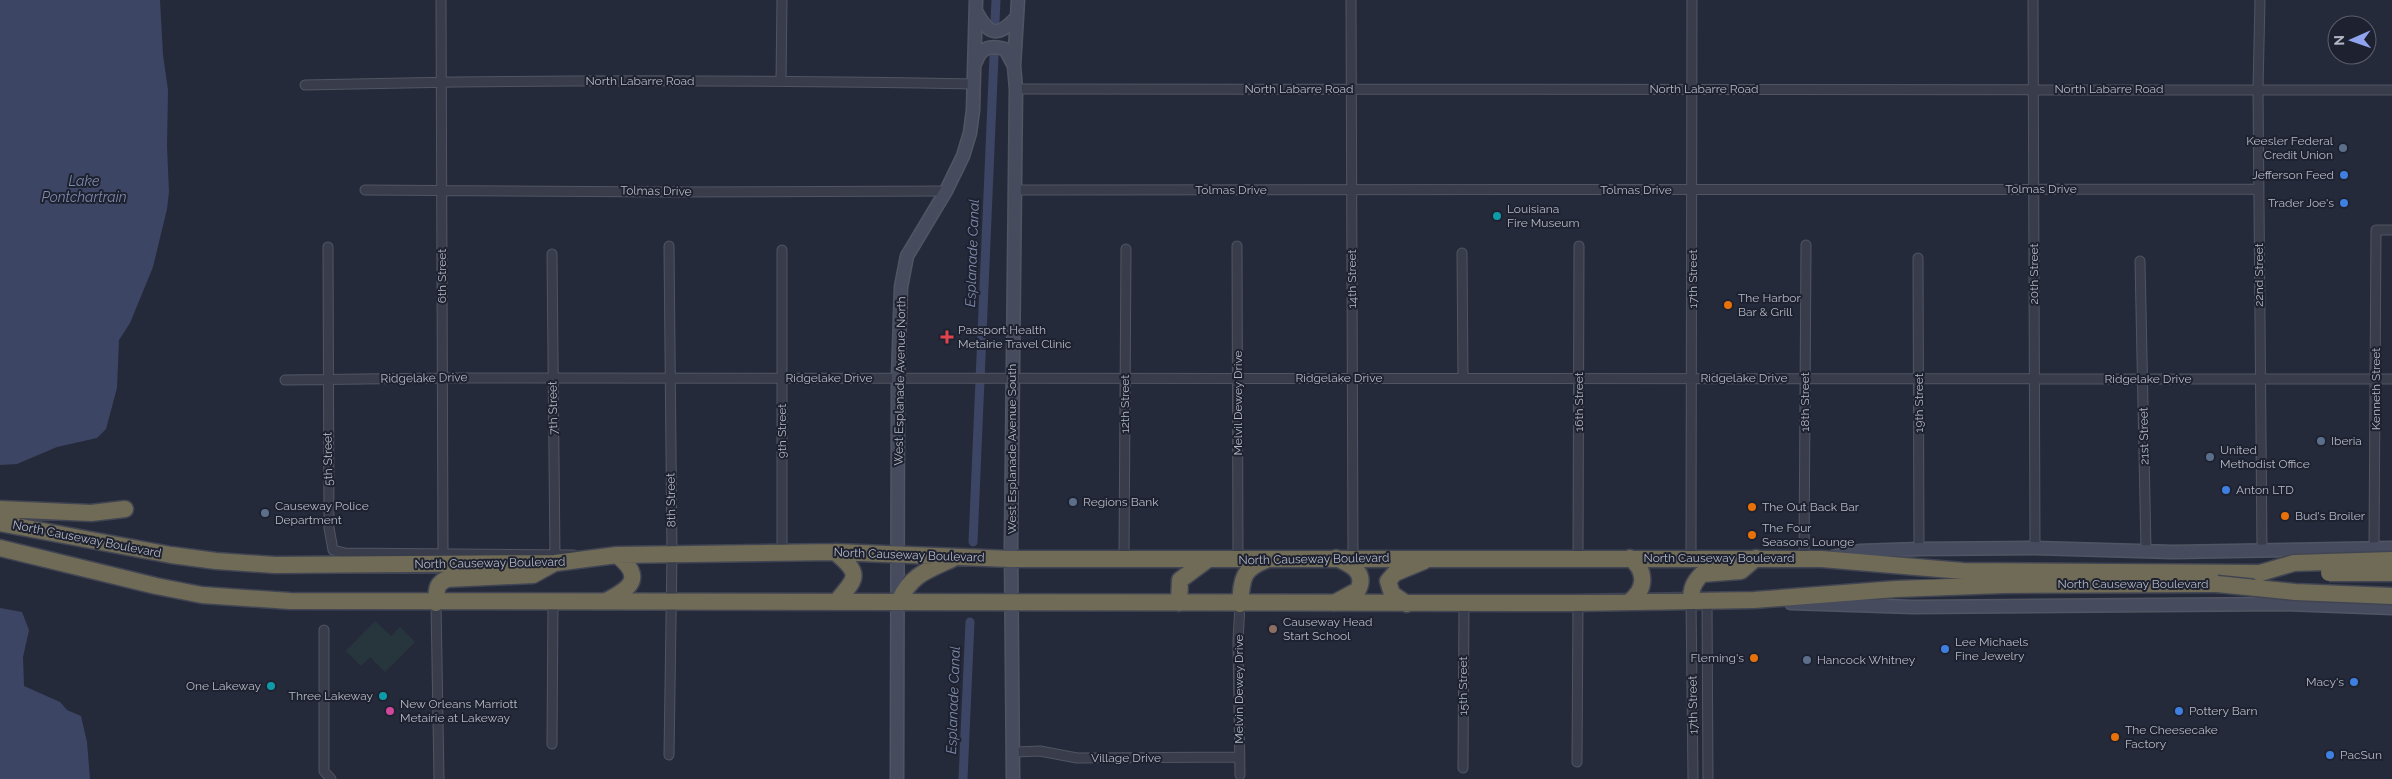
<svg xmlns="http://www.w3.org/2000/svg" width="2392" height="779" viewBox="0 0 2392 779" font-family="Raleway,sans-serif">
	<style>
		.green { fill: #27363c }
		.water { fill: #3c4563 }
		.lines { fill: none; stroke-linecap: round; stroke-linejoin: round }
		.canal { stroke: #3c4563; stroke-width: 9 }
		.street-casing { stroke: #515563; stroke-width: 11 }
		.secondary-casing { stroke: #515563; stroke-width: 15 }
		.highway-casing { stroke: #414553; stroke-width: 19 }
		.street { stroke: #393d4b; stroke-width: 9 }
		.secondary { stroke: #474b5e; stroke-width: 12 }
		.highway { stroke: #706b56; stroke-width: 16 }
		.highway-bridge-casing { stroke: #414553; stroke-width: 19; stroke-linecap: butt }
		.highway-bridge { stroke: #706b56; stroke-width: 16 }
		.service-dot { fill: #5c6f8a; stroke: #1e2230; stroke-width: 2 }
		.shop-dot { fill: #3f7fe0; stroke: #1e2230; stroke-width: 2 }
		.culture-dot { fill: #0f9aa8; stroke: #1e2230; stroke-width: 2 }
		.food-dot { fill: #e8710a; stroke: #1e2230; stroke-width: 2 }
		.health-dot { fill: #e0444e; stroke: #1e2230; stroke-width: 2 }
		.education-dot { fill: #8d6e63; stroke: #1e2230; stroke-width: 2 }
		.hotel-dot { fill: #d1479c; stroke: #1e2230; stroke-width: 2 }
		.labels { text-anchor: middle; stroke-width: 4; stroke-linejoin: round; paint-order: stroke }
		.street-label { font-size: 12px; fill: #b4b8c6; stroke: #1e2230 }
		.poi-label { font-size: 12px; fill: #b4b8c6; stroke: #1e2230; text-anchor: start }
		.water-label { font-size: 14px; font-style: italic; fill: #7e8aac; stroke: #1e2230 }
	</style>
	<rect width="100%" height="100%" fill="#252a3b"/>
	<path class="green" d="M375,621L391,636L400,627L415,642L385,672L370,657L361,666L346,651Z"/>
	<path class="water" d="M0,0H160L163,55L168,90L167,147L169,192L167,209L153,267L130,323L119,340L117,388L106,429L97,438L57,447L17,464L0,465Z
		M0,608L22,612L29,630L23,657L24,686L60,702L67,710L81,716L87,742L90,779H0Z"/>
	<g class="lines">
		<path class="canal" d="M995,21L996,0
			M973,542L994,56
			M963,779L970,622"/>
		<defs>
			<path id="street" d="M441,0L443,553
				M1351,0L1353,557
				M2033,0L2035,548
				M2260,0L2258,89L2262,550
				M781,81L782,0
				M305,85C528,79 751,80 974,84
				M1016,89L2392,90
				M365,190L670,192L946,191
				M1014,190L2259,189
				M1237,246L1238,560
				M328,247L329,528L333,550L345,553L574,555
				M1462,253L1463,378
				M552,254L555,558
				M1918,258L1919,549
				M2140,261L2146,550
				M285,380L442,378L2392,379
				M2374,548L2376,230H2392
				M782,552V250
				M1124,558L1126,249
				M1578,558L1579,246
				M1691,558L1692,0
				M1804,558L1806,245
				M1691,601L1693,779
				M1707,602L1708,779
				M436,603L439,779
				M324,630V771L331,779
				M552,744L553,601
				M1014,752L1040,751L1077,758L1240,757
				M669,755L672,554L669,246
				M1577,762L1578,603
				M1463,768L1464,604
				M1240,775L1238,641L1240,604"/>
			<path id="secondary" d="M976,11C989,35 997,38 1016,18
				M976,62C981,47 990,45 1005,49L1013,64
				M1832,557L1860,551L1919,549L2035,548L2173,552L2392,548
				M1791,603L1913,607L2283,604L2392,608
				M897,779L898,378L901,287L907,256L946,191L963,156L970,133L973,110L976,0
				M1013,779L1011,546L1016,89L1014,66L1018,0"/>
			<path id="highway" d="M0,509L91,513L125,509
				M0,523L171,555L216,561L275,565L555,563L617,555L835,552L1011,559H1822L1963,571L2260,573
				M0,548L156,586L202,595L290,601L1575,603L1754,600L1896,589L2003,585L2217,584
				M835,552C862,575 857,577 836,602
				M606,601C632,588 644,577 617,555
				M899,601C911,575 926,571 952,559
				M1691,601C1691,589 1693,583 1702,574L1741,571L1756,558
				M1629,602C1646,590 1647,571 1630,558
				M436,603C437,591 435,584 447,579L533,575L553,564
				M1179,603L1180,580L1207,560
				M1334,603L1358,590C1367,572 1350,564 1336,558
				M1240,604C1242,579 1242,569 1266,560
				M1407,604L1392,594L1388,581L1395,573L1424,561"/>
		</defs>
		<use href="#street" class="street-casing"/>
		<use href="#secondary" class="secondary-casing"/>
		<use href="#highway" class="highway-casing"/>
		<use href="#street" class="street"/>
		<use href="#secondary" class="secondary"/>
		<use href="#highway" class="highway"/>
		<defs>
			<path id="highway-bridge" d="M2260,573L2294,563L2392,560
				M2329,573H2392
				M2217,584L2295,592L2392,596"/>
		</defs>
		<use href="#highway-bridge" class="highway-bridge-casing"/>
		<use href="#highway-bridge" class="highway-bridge"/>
	</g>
	<g class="service-dot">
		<circle cx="2343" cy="148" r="5"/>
		<circle cx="2321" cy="441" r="5"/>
		<circle cx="2210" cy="457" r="5"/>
		<circle cx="1073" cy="502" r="5"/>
		<circle cx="265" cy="513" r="5"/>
		<circle cx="1807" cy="660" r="5"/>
	</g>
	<g class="shop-dot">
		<circle cx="2344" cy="175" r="5"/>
		<circle cx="2344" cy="203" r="5"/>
		<circle cx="2226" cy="490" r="5"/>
		<circle cx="1945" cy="649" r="5"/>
		<circle cx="2354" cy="682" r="5"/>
		<circle cx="2179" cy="711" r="5"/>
		<circle cx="2330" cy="755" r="5"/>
	</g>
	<g class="culture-dot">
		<circle cx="1497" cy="216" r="5"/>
		<circle cx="271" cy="686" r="5"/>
		<circle cx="383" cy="696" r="5"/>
	</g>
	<g class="food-dot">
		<circle cx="1728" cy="305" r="5"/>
		<circle cx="1752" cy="507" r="5"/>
		<circle cx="2285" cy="516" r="5"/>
		<circle cx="1752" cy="535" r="5"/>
		<circle cx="1754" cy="658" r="5"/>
		<circle cx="2115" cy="737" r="5"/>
	</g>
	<path class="health-dot" d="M944.5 329.5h5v5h5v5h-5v5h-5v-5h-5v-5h5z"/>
	<circle class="education-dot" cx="1273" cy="629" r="5"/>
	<circle class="hotel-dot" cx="390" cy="711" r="5"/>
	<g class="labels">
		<g class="street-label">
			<text x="640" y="85">North Labarre Road</text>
			<text x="1299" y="93">North Labarre Road</text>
			<text x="1704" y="93">North Labarre Road</text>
			<text x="2109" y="93">North Labarre Road</text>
			<text x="2041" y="193">Tolmas Drive</text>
			<text x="1231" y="194">Tolmas Drive</text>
			<text x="1636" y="194">Tolmas Drive</text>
			<text transform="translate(656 191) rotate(1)" y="4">Tolmas Drive</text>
			<text transform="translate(2034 274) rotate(-90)" y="4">20th Street</text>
			<text transform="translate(2259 275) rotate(-90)" y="4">22nd Street</text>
			<text transform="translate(442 276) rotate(-90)" y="4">6th Street</text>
			<text transform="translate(1352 279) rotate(-90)" y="4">14th Street</text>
			<text transform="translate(1693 279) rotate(-90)" y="4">17th Street</text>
			<text transform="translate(424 378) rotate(-1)" y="4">Ridgelake Drive</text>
			<text x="829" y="382">Ridgelake Drive</text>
			<text x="1339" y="382">Ridgelake Drive</text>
			<text x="1744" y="382">Ridgelake Drive</text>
			<text x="2148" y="383">Ridgelake Drive</text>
			<text transform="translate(900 381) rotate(-89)" y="4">West Esplanade Avenue North</text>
			<text transform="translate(2376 389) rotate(-90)" y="4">Kenneth Street</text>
			<text transform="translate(1579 402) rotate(-90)" y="4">16th Street</text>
			<text transform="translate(1805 402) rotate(-90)" y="4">18th Street</text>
			<text transform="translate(1238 403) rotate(-90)" y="4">Melvil Dewey Drive</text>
			<text transform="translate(1919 403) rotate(-90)" y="4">19th Street</text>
			<text transform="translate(1125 404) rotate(-90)" y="4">12th Street</text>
			<text transform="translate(553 408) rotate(-91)" y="4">7th Street</text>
			<text transform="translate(782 431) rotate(-90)" y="4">9th Street</text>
			<text transform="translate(2144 436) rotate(-91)" y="4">21st Street</text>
			<text transform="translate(1012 449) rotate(-90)" y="4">West Esplanade Avenue South</text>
			<text transform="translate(328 459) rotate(-91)" y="4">5th Street</text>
			<text transform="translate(671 500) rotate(-91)" y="4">8th Street</text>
			<text transform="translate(87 539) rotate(11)" y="4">North Causeway Boulevard</text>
			<text transform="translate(909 555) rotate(2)" y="4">North Causeway Boulevard</text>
			<text x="1719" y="562">North Causeway Boulevard</text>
			<text transform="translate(1314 559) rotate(-1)" y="4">North Causeway Boulevard</text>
			<text transform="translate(490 563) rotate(-1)" y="4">North Causeway Boulevard</text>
			<text x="2133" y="588">North Causeway Boulevard</text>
			<text transform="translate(1463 686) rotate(-90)" y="4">15th Street</text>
			<text transform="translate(1239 689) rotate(-90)" y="4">Melvin Dewey Drive</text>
			<text transform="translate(1693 705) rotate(-91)" y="4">17th Street</text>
			<text x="1126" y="762">Village Drive</text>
		</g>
		<g class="poi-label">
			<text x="2333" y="145" text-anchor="end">Keesler Federal<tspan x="2333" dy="14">Credit Union</tspan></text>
			<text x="2334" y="179" text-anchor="end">Jefferson Feed</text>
			<text x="2334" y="207" text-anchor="end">Trader Joe's</text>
			<text x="1507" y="213">Louisiana<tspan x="1507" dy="14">Fire Museum</tspan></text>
			<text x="1738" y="302">The Harbor<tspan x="1738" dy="14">Bar &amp; Grill</tspan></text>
			<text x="958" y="334">Passport Health<tspan x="958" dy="14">Metairie Travel Clinic</tspan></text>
			<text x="2331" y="445">Iberia</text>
			<text x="2220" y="454">United<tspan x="2220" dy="14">Methodist Office</tspan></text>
			<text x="2236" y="494">Anton LTD</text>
			<text x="1083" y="506">Regions Bank</text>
			<text x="275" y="510">Causeway Police<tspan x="275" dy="14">Department</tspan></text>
			<text x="1762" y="511">The Out Back Bar</text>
			<text x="2295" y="520">Bud's Broiler</text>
			<text x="1762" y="532">The Four<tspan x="1762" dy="14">Seasons Lounge</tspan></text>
			<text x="1283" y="626">Causeway Head<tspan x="1283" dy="14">Start School</tspan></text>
			<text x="1955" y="646">Lee Michaels<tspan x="1955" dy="14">Fine Jewelry</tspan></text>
			<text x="1744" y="662" text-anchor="end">Fleming's</text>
			<text x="1817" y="664">Hancock Whitney</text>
			<text x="2344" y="686" text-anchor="end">Macy's</text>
			<text x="261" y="690" text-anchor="end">One Lakeway</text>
			<text x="373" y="700" text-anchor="end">Three Lakeway</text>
			<text x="400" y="708">New Orleans Marriott<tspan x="400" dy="14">Metairie at Lakeway</tspan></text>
			<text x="2189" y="715">Pottery Barn</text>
			<text x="2125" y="734">The Cheesecake<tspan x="2125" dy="14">Factory</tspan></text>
			<text x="2340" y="759">PacSun</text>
		</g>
		<g class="water-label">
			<text x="84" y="186">Lake<tspan x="84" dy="16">Pontchartrain</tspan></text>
			<text transform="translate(972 253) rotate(-88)" y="5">Esplanade Canal</text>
			<text transform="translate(953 700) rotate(-88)" y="5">Esplanade Canal</text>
		</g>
	</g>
	<g transform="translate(2352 40) rotate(268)"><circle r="24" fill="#1e2230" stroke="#5a5e6c"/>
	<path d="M0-4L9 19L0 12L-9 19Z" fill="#90a4ef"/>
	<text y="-8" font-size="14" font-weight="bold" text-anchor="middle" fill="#b4b8c6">N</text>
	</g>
</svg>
